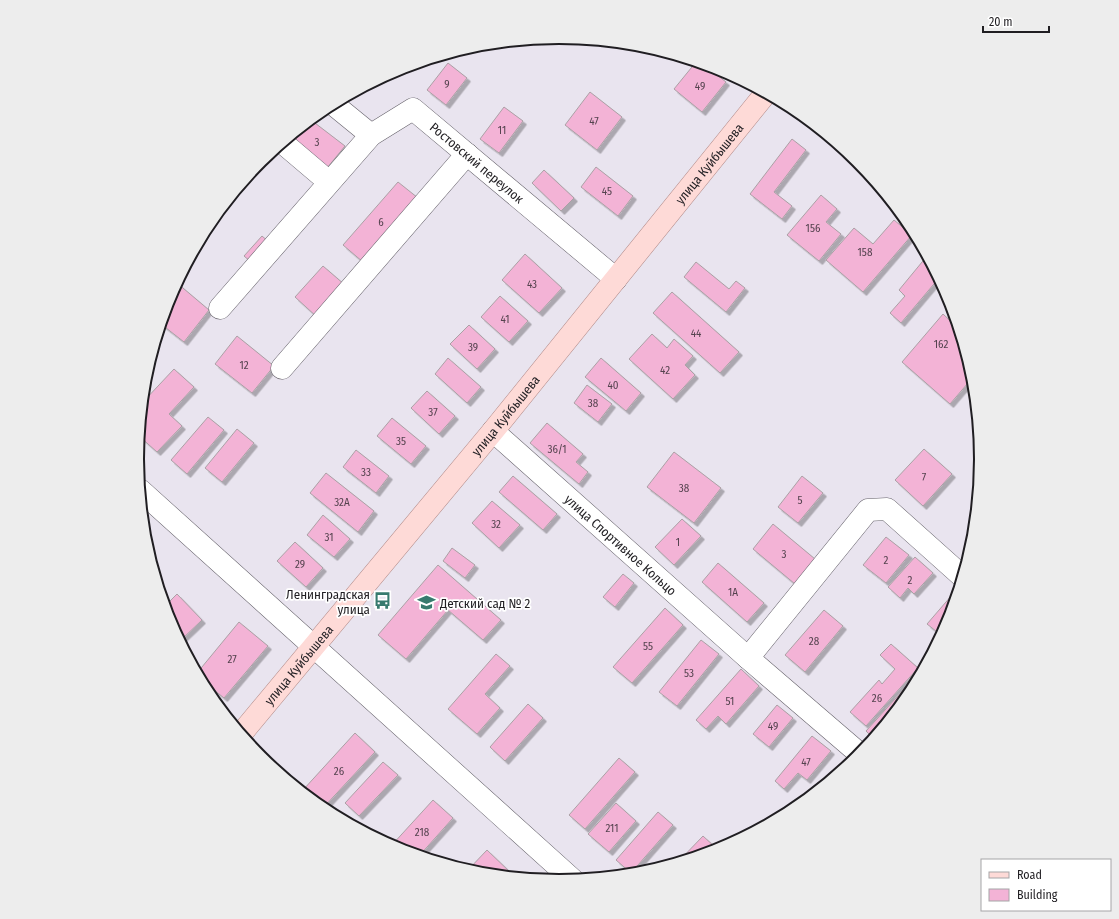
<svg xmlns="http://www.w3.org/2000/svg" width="1119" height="919" viewBox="0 0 1119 919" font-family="'Fira Sans Condensed',sans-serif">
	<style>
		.building { fill: #f3b3d6; stroke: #aba0a5; filter: url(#shadow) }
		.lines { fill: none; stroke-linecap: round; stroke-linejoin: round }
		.minor-casing { stroke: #646069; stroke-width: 23 }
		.major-casing { stroke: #b08987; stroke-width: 23 }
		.minor { stroke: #fff; stroke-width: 22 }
		.major { stroke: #fedad7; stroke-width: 22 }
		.labels { text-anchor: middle; stroke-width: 3.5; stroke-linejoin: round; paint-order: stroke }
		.number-label { font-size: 11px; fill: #55434f }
		.street-label { font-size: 13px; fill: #201e22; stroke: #fff }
		.poi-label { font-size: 13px; fill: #201e22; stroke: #fff; text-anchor: end }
		.rim { fill: none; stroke: #201e22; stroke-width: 2 }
	</style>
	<defs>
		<filter id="shadow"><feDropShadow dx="3.5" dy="3.5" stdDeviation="0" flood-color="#0004"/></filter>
	</defs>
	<rect width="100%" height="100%" fill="#e9e4ef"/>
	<path class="building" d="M696,62L703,64L726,82L702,112L674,89Z
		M448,63L467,78L446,105L427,90Z
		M590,92L622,117L597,150L565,125Z
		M504,107L523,121L499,153L480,139Z
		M311,120L345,146L327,168L289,138Z
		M792,139L806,150L774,192L792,206L782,219L750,194Z
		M596,167L633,196L618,216L581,187Z
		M544,170L574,198L561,211L532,183Z
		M398,182L418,198L363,262L343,245Z
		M821,195L837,209L826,222L841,234L819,261L787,235Z
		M894,220L912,235L863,292L826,260L854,228L873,244Z
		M262,236L269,242L251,262L244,256Z
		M525,254L562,288L539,313L502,280Z
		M927,256L939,278L901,323L890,313L905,296L899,290Z
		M696,262L729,289L736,281L745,288L726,312L684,277Z
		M323,266L345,285L317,317L295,297Z
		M177,283L209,310L184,342L161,324L169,298Z
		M672,292L739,352L720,373L653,313Z
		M500,296L528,321L509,342L481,317Z
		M943,314L956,326L958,324L974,376L950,404L902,362Z
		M469,325L495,349L477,369L450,344Z
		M652,334L667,348L674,339L693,356L685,365L695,375L673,399L629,359Z
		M237,336L274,366L252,393L215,364Z
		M448,358L481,387L467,403L435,374Z
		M601,358L641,393L626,411L585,377Z
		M174,369L194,387L169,414L182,426L157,452L139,436L143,402Z
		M587,385L612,404L598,422L574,403Z
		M427,391L455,416L439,434L411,408Z
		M208,417L224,430L187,474L171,460Z
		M392,418L426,446L411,464L377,436Z
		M547,423L583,454L576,462L588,472L579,484L530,443Z
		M237,429L254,443L222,482L205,468Z
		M924,449L952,474L923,506L895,480Z
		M356,450L389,476L376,493L343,467Z
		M674,452L721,488L694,523L647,487Z
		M326,473L374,511L358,532L310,493Z
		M513,476L557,514L543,530L499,492Z
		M802,476L823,493L798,523L778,507Z
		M492,501L520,525L499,548L472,523Z
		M977,512L976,523L971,519Z
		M323,515L350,539L334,557L307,535Z
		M682,519L701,536L674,565L655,547Z
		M773,524L815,559L795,584L753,549Z
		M886,537L909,555L886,583L863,565Z
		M295,542L323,568L306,587L277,561Z
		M452,548L475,565L465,578L443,561Z
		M915,557L933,573L914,594L908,588L900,598L888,587Z
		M718,563L764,603L747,622L702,582Z
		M438,565L501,620L483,640L448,610L406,659L378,635Z
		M623,574L634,583L615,607L603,597Z
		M177,594L202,620L180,641L169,621L165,606Z
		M952,595L957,599L950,621L941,635L927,624Z
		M665,608L683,625L632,683L613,667Z
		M824,610L843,626L805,672L785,655Z
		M239,622L268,646L224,698L199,678L197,673Z
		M701,640L719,654L677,706L659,692Z
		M891,644L918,668L866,726L850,712L879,680L882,684L895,669L880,655Z
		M496,654L510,666L485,694L500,708L477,734L448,709Z
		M741,669L759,686L726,724L718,716L706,729L696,720Z
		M905,688L911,694L874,739L866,731Z
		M528,704L543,718L505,761L490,747Z
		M777,705L793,718L769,747L753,734Z
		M355,733L375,752L323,808L303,790Z
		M812,736L831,751L807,780L798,773L784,789L775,781Z
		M619,758L635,772L585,829L569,815Z
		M383,762L398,775L359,816L345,803Z
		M433,800L453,818L419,856L391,846Z
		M616,803L636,821L609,852L588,834Z
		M658,812L673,825L631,873L616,860Z
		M703,836L715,847L710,853L677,863Z
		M487,850L512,874L510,877L477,874L467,871Z"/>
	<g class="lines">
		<defs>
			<g id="minor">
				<path id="s1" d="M333,104L371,135L413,109L616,279"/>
				<path d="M283,143L329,182"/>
				<path d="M220,308L371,135"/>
				<path d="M282,368L467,154"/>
				<path id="s2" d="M493,431L748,658L861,755"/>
				<path d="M140,490L574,881"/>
				<path d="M748,658L868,510L887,509L963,577"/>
			</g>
			<g id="major">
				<path id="s3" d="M241,734L493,431L766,93"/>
			</g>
		</defs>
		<use href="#minor" class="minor-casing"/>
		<use href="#major" class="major-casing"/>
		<use href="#minor" class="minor"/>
		<use href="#major" class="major"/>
	</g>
	<defs>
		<symbol id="bus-bare" viewBox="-9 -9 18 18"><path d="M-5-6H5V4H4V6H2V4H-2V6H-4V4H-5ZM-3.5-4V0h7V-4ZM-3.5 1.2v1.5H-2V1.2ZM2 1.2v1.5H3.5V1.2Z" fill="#377a6e" stroke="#fff" stroke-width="2.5" paint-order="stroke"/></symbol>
		<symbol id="school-bare" viewBox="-9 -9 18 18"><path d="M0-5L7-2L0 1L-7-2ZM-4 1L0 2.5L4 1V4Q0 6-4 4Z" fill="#377a6e" stroke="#fff" stroke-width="2.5" paint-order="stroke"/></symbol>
	</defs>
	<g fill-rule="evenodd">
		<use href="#bus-bare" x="370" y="588" width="25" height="25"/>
		<use href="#school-bare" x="414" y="590" width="25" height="25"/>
	</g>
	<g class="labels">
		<g class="number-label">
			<text x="447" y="88">9</text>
			<text x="700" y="90">49</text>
			<text x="594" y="125">47</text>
			<text x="502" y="134">11</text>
			<text x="317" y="146">3</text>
			<text x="607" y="195">45</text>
			<text x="381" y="226">6</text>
			<text x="813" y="232">156</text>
			<text x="865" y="256">158</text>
			<text x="532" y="288">43</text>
			<text x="505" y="323">41</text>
			<text x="696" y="337">44</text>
			<text x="941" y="348">162</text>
			<text x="473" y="351">39</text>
			<text x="244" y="369">12</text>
			<text x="665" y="374">42</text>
			<text x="613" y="389">40</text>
			<text x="593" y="407">38</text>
			<text x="433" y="416">37</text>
			<text x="401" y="445">35</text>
			<text x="557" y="453">36/1</text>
			<text x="366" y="476">33</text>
			<text x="924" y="481">7</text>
			<text x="684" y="492">38</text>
			<text x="800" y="504">5</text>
			<text x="342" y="506">32А</text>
			<text x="496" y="528">32</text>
			<text x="329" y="541">31</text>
			<text x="678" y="546">1</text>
			<text x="784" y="558">3</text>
			<text x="886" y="564">2</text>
			<text x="300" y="568">29</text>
			<text x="910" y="584">2</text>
			<text x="733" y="596">1А</text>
			<text x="814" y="645">28</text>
			<text x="648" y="650">55</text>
			<text x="232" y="663">27</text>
			<text x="689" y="677">53</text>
			<text x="877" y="702">26</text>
			<text x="730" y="705">51</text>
			<text x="773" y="730">49</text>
			<text x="806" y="766">47</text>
			<text x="339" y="775">26</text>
			<text x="612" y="832">211</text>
			<text x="422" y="836">218</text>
		</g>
		<g class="street-label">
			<text dy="5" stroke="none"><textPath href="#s1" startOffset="182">Ростовский переулок</textPath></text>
			<text dy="5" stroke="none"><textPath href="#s3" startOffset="738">улица Куйбышева</textPath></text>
			<text dy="5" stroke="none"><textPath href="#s3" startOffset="414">улица Куйбышева</textPath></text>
			<text dy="5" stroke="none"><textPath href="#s2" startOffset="171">улица Спортивное Кольцо</textPath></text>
			<text dy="5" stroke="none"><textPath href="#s3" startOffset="90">улица Куйбышева</textPath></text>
		</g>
		<g class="poi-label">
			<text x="370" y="599">Ленинградская<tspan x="370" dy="15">улица</tspan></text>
			<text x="440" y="608" text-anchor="start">Детский сад № 2</text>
		</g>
	</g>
	<path d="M0 0H1119V919H0ZM144 459a415 415 0 1 1 830 0a415 415 0 1 1-830 0Z" fill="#ededed" fill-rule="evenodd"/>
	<path class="rim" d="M144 459a415 415 0 1 1 830 0a415 415 0 1 1-830 0Z"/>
	<rect x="981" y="859" width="130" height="52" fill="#ffffff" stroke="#a6a5a7"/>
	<rect x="989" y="872" width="20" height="6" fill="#fedad7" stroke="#a6a5a7"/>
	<text x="1017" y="879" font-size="12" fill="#201e22">Road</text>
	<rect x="989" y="889" width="20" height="12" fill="#f3b3d6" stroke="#a6a5a7"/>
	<text x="1017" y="899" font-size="12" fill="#201e22">Building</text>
	<path d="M983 26v6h66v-6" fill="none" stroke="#201e22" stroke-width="2"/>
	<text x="989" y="26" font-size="12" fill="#201e22" stroke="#ffffff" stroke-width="3" paint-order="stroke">20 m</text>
</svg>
